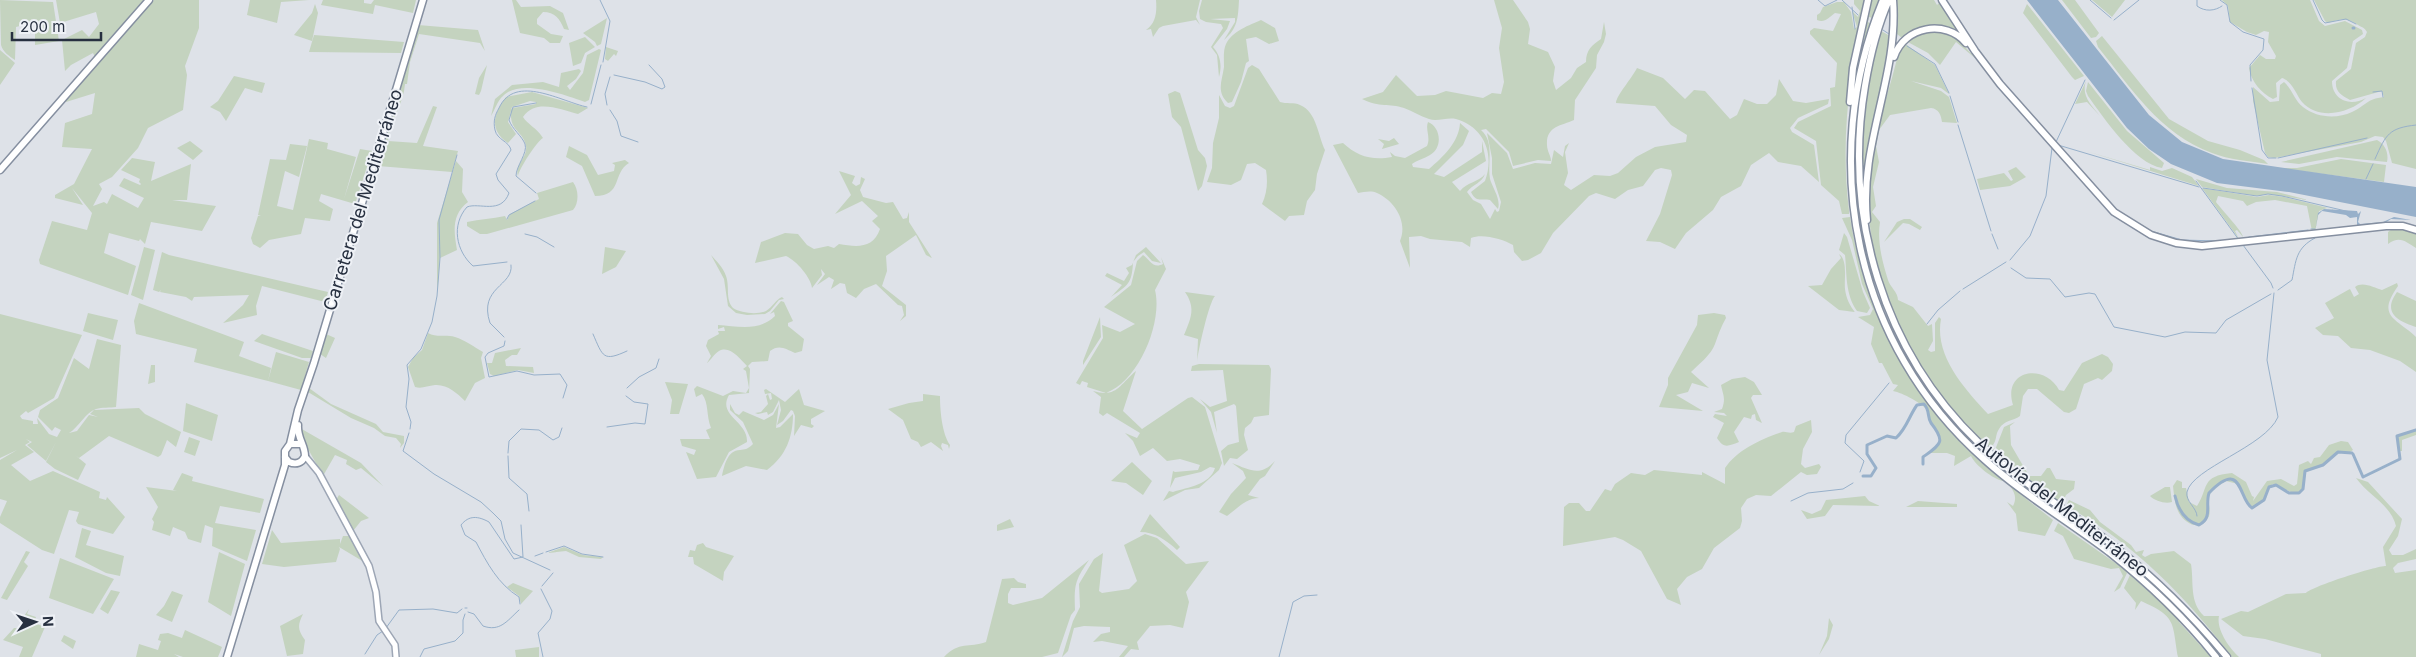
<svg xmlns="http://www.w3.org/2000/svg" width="2416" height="657" viewBox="0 0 2416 657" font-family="Inter,sans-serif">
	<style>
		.green { fill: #c4d3bf }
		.water { fill: #97b0ca }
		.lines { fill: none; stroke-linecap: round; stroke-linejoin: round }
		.stream { stroke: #97b0ca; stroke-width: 1 }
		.canal { stroke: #97b0ca; stroke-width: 3 }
		.major-casing { stroke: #9da6b5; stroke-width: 8 }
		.highway-casing { stroke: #858fa0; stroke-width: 9 }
		.major { stroke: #fff; stroke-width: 5 }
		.highway { stroke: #fff; stroke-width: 6 }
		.labels { text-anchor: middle; stroke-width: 4; stroke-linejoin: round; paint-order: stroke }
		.street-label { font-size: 18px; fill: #273040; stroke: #eef1f6 }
	</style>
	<rect width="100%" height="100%" fill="#dee2e8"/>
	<path class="green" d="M0,0L53,2L59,41L35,45V22L16,27L15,60C9,56 3,52 1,45Z
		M56,0H146L95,57L93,53L71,65L65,71L62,40L82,30L89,37L99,24L96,12L60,23Z
		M154,0H199V28L185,66L187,75L183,110L148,128L138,148L112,177L99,184L102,189L93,206L104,202L107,204L112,194L138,208L144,198L119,186L124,178L140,185L141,184L139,182L140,179L121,170L132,158L155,162L151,181L191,164L187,200H172L216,206L202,231L151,222L145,244L140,239L139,241L109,233L104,253L136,266L128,295L40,264L39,260L52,221L87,230L92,213L72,188L83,205L55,198V195L74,184L92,149L62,147L65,123L92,114L95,93L66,102L65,100L98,63L97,74L98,63Z
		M250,0H309L281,2L277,23L247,15Z
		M323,0H364V3L371,4L374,0H416L413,13L375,5L373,14L321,5Z
		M512,0H516L521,7L550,6L563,13L569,30L564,29C560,19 555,12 543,12L537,19V24L551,34L563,36L560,43H550L544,38L520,33Z
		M1156,0H1200L1196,17L1200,25L1196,20L1163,26L1159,28L1153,37L1151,29L1146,30C1156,23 1157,12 1156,0Z
		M1202,0H1239C1238,18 1238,28 1224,40L1235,22V18L1210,19L1230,21L1227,29L1213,47C1221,56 1222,66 1219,77L1217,55L1211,47L1223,28L1221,24L1206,22L1200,19L1199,11Z
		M1494,0H1513L1528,22L1530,29L1528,44L1548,52L1555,67L1553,81L1556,90L1571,78L1577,68L1586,62C1586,50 1592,45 1601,39L1604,22L1606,34L1604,42L1597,55L1596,68L1575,100L1574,120C1561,126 1546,126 1547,145C1547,151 1551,156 1551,161L1538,160L1513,166L1509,152L1486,129L1481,130C1495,142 1487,163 1490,179C1493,189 1501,199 1498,209L1490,200C1481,198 1476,203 1471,192L1485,181C1495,154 1484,127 1456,119C1447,117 1437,122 1429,119C1420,116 1412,111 1404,108C1389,103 1380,108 1362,99L1383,92L1396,75L1417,96L1435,95L1446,91L1483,98L1492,93L1501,94L1504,82L1499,48L1502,28Z
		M1854,0H1865C1850,72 1840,137 1849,211V214H1842L1839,201L1821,185L1816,141L1794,128L1798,122L1831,106L1830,88L1835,87L1837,63L1810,34V31L1814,28L1833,31L1841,14L1835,13C1828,18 1825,23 1817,20V15L1820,13L1823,7L1837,2H1844L1851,12L1854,29L1857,27L1852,11L1858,17L1860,11L1854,4Z
		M1870,0H1881L1873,18L1869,17L1868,22L1871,24L1863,45L1853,87L1856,63Z
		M1896,0H1934L1937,5L1940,2L1960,35C1946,26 1915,27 1902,38L1897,34Z
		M2062,0H2075L2099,33L2096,37L2091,38Z
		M2092,0H2125L2112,17Z
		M2222,0H2310L2319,21L2325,26L2345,21L2362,30L2363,34L2353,41L2347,68L2332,81C2332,100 2350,107 2366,98C2350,113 2319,121 2302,102C2296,94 2292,81 2282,78L2276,83L2277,97L2273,99C2261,93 2251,81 2249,68L2260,55L2266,59H2275L2276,56L2268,42L2269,32L2264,31L2256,35L2247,32L2230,22L2228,6Z
		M2314,0H2416V169L2392,163L2386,141L2383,137L2375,136L2361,142L2274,158L2268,157L2265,153L2253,101V87L2270,102L2279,101L2280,85L2284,82C2292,89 2295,101 2303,107C2317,118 2337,119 2352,112C2367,105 2366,99 2384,97L2382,91L2350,100C2341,95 2335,92 2336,81L2351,69L2356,43L2365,37L2367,32C2364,27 2363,28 2358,25C2346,17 2341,19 2328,23L2325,21Z
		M315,4L318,13L312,41L294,35L312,13Z
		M2027,4L2084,76L2075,80L2072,77L2023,13Z
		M607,18L601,44L597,46L595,42L583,33Z
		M1261,20L1275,28L1279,41L1269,44L1256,37L1246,39L1249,61L1246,63L1241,82L1232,102L1228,103C1216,92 1222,81 1224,67C1224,60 1223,50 1226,44C1232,31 1250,25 1261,20Z
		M418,25L478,30L485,51L480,43L419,34L410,62L407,84H405C404,103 390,121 388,141L417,143L433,106L437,107L423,146L458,151L452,172L378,166Z
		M1881,31L1890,36L1884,78L1870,133L1863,189C1858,138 1864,79 1881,31Z
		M1941,31L1957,38L1976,59L1956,42L1940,65L1928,53L1906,41L1925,32Z
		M314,35L404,42L401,53L309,52Z
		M2102,36L2169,119L2208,141L2240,150L2264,160L2268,164C2250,161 2229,160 2212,153C2159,133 2132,89 2098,47L2096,41Z
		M585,37L595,47L585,53L581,63L573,66L569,43Z
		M1904,43L1935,65L1949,94L1941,88L1911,81L1941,91L1949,97L1957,123L1942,122C1941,115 1939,109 1931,108L1890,115L1879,130L1876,146L1879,162L1873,187L1876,206L1872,212L1880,222C1877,241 1882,261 1888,280C1890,287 1898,292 1898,300L1913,307L1928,326L1932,324L1933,341L1928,350L1931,352L1935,351V323L1939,317L1941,319C1934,356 1965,389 1988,414L2013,405C2002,369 2045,363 2059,390L2064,391L2082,363L2102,354L2108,357L2113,364L2112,371L2102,380L2098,378L2084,384L2076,409L2069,413L2064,412L2037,389H2028L2023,396L2020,416C2013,421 2004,420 1999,429C1995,435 1997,440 1993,445L1995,450L2004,427L2015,422L2010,426L2011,445L2029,476H2041L2047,468H2050L2056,479L2075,481L2074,489L2066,495L2062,504C2037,486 2011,469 1989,449C1917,379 1861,279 1869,176C1872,134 1889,95 1898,54Z
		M606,47L618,51L616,56L614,54L608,61L605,59Z
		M599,49L601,50L589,100L585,102C565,95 520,78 503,96C497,101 495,110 491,116L495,99L512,85L543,82L559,87L561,73L579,69L581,71L576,79L567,86L570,90L583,73L587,55Z
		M0,50L15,63L0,85Z
		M487,65L481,91L479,95L475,94L479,78Z
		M1252,65L1259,69L1280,102C1286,104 1294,102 1300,105C1317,112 1318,136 1325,150L1317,174L1315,190L1307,201L1304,215L1289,216L1285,221L1262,204C1267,193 1268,182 1266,170L1255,163L1247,164L1241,180L1231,185L1207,182L1212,168L1213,143L1219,118V95L1225,106L1230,108L1234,106L1248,68Z
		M1637,68L1663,78L1685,99L1694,90L1705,91L1730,119L1737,115L1744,99L1757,104H1767L1776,95L1779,79L1793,101L1806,103L1829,99L1828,104L1798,118L1790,128L1792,132L1814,145L1819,182L1801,166L1778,162L1769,153L1751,165L1741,186L1721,197L1713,210L1686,233L1675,249L1660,242L1646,241L1660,214L1672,175L1671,170L1661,168L1655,170L1643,186L1628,190L1615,199L1596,193L1589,196L1553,233L1541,253L1528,260L1522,261L1514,252L1513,245C1503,239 1482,233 1471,238L1470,247L1462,242L1430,239L1421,236L1409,237L1410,268L1400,241C1408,222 1395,201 1377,193C1371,190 1364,192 1358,193L1333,145L1343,143C1357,156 1372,161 1392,157L1390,152L1395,156L1405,158L1427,146C1431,137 1425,130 1428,122C1441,127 1443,148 1430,155C1424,159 1417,160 1412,164L1413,167L1429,169C1443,157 1459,142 1460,123L1469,131L1463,145L1434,174L1444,177L1482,152V141L1486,161L1452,182L1460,191C1467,182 1479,182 1485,174C1482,183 1473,184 1467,192L1473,200L1481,204L1490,219L1495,209L1497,212L1499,211L1501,202L1492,174V158L1487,133L1507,153L1513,169L1535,163L1551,164L1554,150L1563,157L1565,146L1569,143L1565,152L1568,173L1564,185L1571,190L1594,175L1610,176L1618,173L1636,157L1655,147L1686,142L1687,135L1671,125L1655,106L1616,103C1616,96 1632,78 1637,68Z
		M234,76L265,83L262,93L245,88L226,121L220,112L210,107L218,101Z
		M2086,81C2081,96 2091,104 2100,116L2087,102L2075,104Z
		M2088,82L2127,131L2164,163L2162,168C2135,164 2103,117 2088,96L2086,91Z
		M1175,91L1180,93L1198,150L1205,158L1207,166L1202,186L1198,191L1181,127L1172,117L1168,94Z
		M532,92L588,108L578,114C561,110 536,98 523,117C527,124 537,128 543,138C537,141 519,169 518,176C514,165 528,157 526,146C523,130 509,132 511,110L513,108L536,104V102L530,101L512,107L508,122L516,134L508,143C489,130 493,114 506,97Z
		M1394,138L1399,144L1382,149L1384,144L1378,139L1389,141Z
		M309,139L328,143L327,149L356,157L344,199L360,149L372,151L355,204L321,194L319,201L333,209L330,221L305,218L301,234L269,240L260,248L253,244L251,238L258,216H261L258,215L270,159L286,160L290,144L307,146L299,177L285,171L277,206L293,210Z
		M2377,140C2385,144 2389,153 2387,162L2337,157L2299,164L2281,162Z
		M190,141L203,151L193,160L177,148Z
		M569,146L587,155L598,175L614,171L615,165L612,163L625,160L629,163C612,173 623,196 595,196L582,166L566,157Z
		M2086,151L2150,170V167L2162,171L2172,168L2192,177L2199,186Z
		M2341,159L2386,165L2384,182L2278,168H2297Z
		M456,161L463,169L462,192L468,202C451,215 454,232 457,250L440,258L437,294V223Z
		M2016,167L2026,177L2010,186L1980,190L1977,179L2004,173L2011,181L2013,180L2008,171Z
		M839,171L855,176L852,183L856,186L860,184L861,177L865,179L860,190L863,197L886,203L893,202L903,219L907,218L909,212V222L932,258L926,255L916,235L886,256L887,271L882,286L906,305V316L900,321L904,315L902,306L898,305L876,284L864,289L856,298L847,293L845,284L840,283L831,289L834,280L829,277L817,285L825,274L821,269L822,275L812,288C811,278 797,261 786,256L755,263L761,242L785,233L798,234L807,245L814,249L828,246L834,248L839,244C857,247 873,249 880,229L872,221L878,216L862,201L835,214L851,195Z
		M2196,179L2227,188L2277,192L2308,200L2268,194L2257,196L2202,187Z
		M573,182C579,190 579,203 573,210L487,234H480L467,226V222C480,219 492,219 505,216L507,220L510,214L539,199L537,193Z
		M2202,188L2257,197L2269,195L2284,197L2336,210L2327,208L2319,211L2315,232L2312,231L2307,206L2275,200L2256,202L2247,206L2243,201L2218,196L2216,202C2222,210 2243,232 2243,237L2237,230L2235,231L2239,239Z
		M1850,217C1866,322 1920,415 2003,481C1993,479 1975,465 1971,456L1954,466L1955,456L1947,453H1927C1947,440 1938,435 1929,420L1928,411C1922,403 1903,393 1893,391L1898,385L1893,384L1882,363H1879L1871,344L1874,327L1858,317L1870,315L1873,309L1862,284L1852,240L1842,218Z
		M1904,219H1910L1922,227L1920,230L1909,224L1903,223L1884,242L1897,222Z
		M2392,229H2403L2416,233V248C2406,242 2400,235 2388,244V232Z
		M1844,233L1847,237L1863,292L1870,308L1867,313L1857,311C1845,294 1847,274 1845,255L1839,250Z
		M144,247L155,250L143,300L131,295Z
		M605,247L626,251L616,267L602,274Z
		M1146,247L1161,263L1152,261L1144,252L1138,256L1133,262C1132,284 1128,285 1111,297L1122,285L1105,276L1107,273L1124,281L1129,273L1126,268L1132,265L1136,255Z
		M162,252L169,255L328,292L325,302L262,286L256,306L257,315L223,323L243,305L249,295L194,297L192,301L186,297L160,292L161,290L159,292L153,290Z
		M1839,254C1848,260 1844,279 1845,289C1846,298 1850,306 1855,312L1839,310L1808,286L1822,285L1831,269L1841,258Z
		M711,255C717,262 723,267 726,276C730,287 725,299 733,308C741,313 757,315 766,311C773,307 775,300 782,297L784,299L779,300L770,311L765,314L747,315L736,313L728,306L724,279Z
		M1143,255C1150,260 1153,269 1163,264L1161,257L1166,269L1155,290C1163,322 1139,381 1106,393L1087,387L1088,383L1082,381L1080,385L1076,383L1103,338L1102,325L1120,332L1135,324L1104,307L1131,285L1137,261Z
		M2397,283L2398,286C2376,317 2396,318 2416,337V372L2400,361L2370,350L2351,348L2338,336L2323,335L2315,328L2334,318L2325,303L2348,290L2350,289L2354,297L2359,294L2355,287C2363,281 2374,288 2382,290Z
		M1185,292L1215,296C1209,302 1198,351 1197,362L1198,339L1184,335C1191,318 1196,308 1185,292Z
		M2397,292L2416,301V327C2398,321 2382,313 2397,292Z
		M781,301L784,302L793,321L788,323V326L804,339L802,351L795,353C786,349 779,344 770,351L768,361L752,362L748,366L750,369L749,393L729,395C717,416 748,421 747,442L729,452L716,477L697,479L686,452L694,455L696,450L682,446L680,439H710L706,430L711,428C706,415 709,403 702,394L696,397L694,389L697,386L723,396L733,391L746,393L749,388L746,371L743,369L747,366C740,359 730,345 719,351C714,354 711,360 707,363L711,356L706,346L708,340L719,334L718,331H725L724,327L718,329V325C737,326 759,332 775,316L774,312L770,314Z
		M139,303L244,342L239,356L271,368L268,381L194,362L197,349L136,334L134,321Z
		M88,313L118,320L113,340L83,331Z
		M1714,313L1725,315L1726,318C1721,327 1718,335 1715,344C1711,355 1699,364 1691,372L1709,388L1692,383L1688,392L1676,395L1703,411L1659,407L1668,385V378L1697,325L1698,315Z
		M0,314L82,335L54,398L28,413L26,411L20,416L22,419L33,421V424H38L37,418L49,434L57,437L61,430L55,427L52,431L38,417L40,410L58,398L74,358L89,369L97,339L121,345L116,407C110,408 102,407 96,409C86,412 78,428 69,433L77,431L89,415L98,417L90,414L94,410L139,408L145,414L181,432L176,447L167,440L161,455L158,457L109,436L79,458L75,455L86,464L78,480L55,469L46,462L56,442L46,461L27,445L32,442L26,439L30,442L25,445L34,452L11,465L30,481L53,471L100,492L99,498L106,500L107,497L125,517L113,534L78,524L76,521L79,512L69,510L54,554L42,550L0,523V517L7,501L0,499V460L17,450L0,458Z
		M1100,317L1101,337L1083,365V361Z
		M428,333C436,338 446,334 455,337C465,340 474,347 483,352L481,358L485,378L475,383L465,401C457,393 447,384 435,385C427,386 422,389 415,387L408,367L413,358L422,350Z
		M262,334L313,351L311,358H302L254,341Z
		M326,334L335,338L326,358L320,354Z
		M521,348L517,355H512L505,360L506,366L533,367L534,373L518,370L494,376L490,374L487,363H492L495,353Z
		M276,352L309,362L301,390L268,381Z
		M1199,364L1269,365L1271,369L1269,415L1254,417L1251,423L1245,428L1244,435L1248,450L1237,459L1230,458L1224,466L1221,451L1228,445L1239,442L1236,406L1234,404L1214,412L1217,433L1211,412L1200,399L1210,407L1227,401L1223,370L1191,371L1192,366Z
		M151,365H155V382L148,384Z
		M1136,371L1123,411L1142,429L1188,398L1192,397L1205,407L1222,463L1219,470L1199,488L1185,490L1163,501L1169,491L1173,492C1188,487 1210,485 1215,468L1210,467L1201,472L1175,478L1170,488L1173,471L1175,472L1198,470L1200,465L1180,459L1167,461L1153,448L1140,456L1133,441L1125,433L1137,438L1140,433L1107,413L1103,416L1099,413L1101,397L1093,391C1117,398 1119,385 1136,371Z
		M1745,377L1754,382L1762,395H1753L1751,398L1762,423L1756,420L1755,414L1752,415L1751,419L1744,417L1734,432L1739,442C1728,446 1724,449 1717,438L1724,423L1713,417L1715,414L1727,416L1724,413L1714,412L1722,409C1726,398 1723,395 1721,385L1732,379Z
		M665,382L688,384L679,414H670L672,400Z
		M309,388L331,404L376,424L383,432L404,436V443L400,448L401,444L396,438L385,436L374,428L351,418L308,392Z
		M766,389L785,402L799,389L804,405L825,411L811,419V424L814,426L812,428L801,425L794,436L795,416L793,411L791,410L783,421L777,425L781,410L779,400L773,412L768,415L767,412L758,414L755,413L761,412L768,404L766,396L768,394L770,400L772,399L771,393L765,394L764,390Z
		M923,394L940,396C940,410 942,434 950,445L949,449L948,445L942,443L941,446L943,451L931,442L921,447L918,442L911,439L903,420L888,409L909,403L923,401Z
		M186,403L218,415L212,441L183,431Z
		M730,404L735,413L739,415L743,411L764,420L773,415L779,404L776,428L780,427L793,414C793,437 786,456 767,470L746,466L722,476C724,467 727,450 740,450C745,449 747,450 753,444L743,422L730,410Z
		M1811,420L1812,432L1803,449L1801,464L1805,468L1819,464L1821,467L1817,474L1807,475L1801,472L1771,496L1756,495L1747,499L1741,508L1742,521L1740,528L1714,548L1702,569L1687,577L1677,589L1681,605L1667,599L1641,551L1623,540L1615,537L1563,546L1564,507L1569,503H1579L1586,511H1590L1605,489L1611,491L1615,484L1631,473L1645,475L1654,470L1702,475V472L1725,484V468C1737,450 1761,439 1782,432C1786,431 1789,434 1794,432L1796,426Z
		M300,428L361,463L383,486L361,468L356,470L346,464L347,460L335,455L323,476L302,438Z
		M2416,430V435L2402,440V451H2400L2397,440L2398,436Z
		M189,437L200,441L195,456L184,452Z
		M2341,441L2348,442L2353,450L2350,452L2336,453L2323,465L2306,472L2303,490C2290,497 2286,487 2273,484L2268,487L2266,499L2253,508L2250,507L2238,484L2226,481L2216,487L2208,496C2208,503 2211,509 2209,516C2202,532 2186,525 2179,513C2175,506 2174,495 2173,486L2177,480L2182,482V488H2186L2189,502L2197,506C2209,488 2200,476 2232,473L2246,482L2252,496L2254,497L2253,501L2267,481L2281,479L2294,486L2297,484L2299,465L2308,461L2311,464L2314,458L2320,457L2329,445Z
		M1275,461L1265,476L1260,479L1248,495L1259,498C1246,498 1237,509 1227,516L1219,512L1231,494L1246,478L1243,471L1232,463C1250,470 1260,477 1275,461Z
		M1132,462L1152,481L1143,495L1126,483L1111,481Z
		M182,473L193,477L192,481L264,499L260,513L220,506L215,523L256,530L247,561L212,546L213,528L205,525L201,543L188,539L185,532L173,527L170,536L152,530L154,522L152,519L158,507L146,487L177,491L173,490Z
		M2356,478L2368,482L2402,519L2398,536L2389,550L2392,555H2403L2416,549V559L2398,563L2393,568L2395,573L2416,570V657H2321V654L2265,639L2243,636L2221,619L2241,611L2248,612L2286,594L2306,593C2313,586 2376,566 2386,566L2383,547L2396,526C2391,505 2368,495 2356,478Z
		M2010,486L2053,520L2045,536L2018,531L2016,514L2007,502L2013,506C2017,498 2015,493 2010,486Z
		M2165,487H2170L2172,502C2165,504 2155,501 2150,496Z
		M339,495L369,518L361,521L353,531L336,500Z
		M1865,496L1869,501L1880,506L1833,505L1825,516L1807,519L1801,510L1812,514L1821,510L1826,500Z
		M2069,500L2090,510L2100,522L2131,545L2136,552L2144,550L2142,555L2145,557L2151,554L2174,551L2191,564C2194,582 2189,602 2204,616H2219C2216,629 2229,648 2239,657H2232C2186,597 2133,542 2066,506Z
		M1918,501L1957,504V507H1906Z
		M1150,514L1180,547L1177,550C1166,540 1155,532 1140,532Z
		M1010,519L1014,527L997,531V525Z
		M2058,523L2124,569L2127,573L2120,588L2114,592L2123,576L2119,568L2111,569L2074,559L2063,536L2054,531Z
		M82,528L91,531L86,545L124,556L120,576L106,573L75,557Z
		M272,530L281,543L340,539V544L343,536H349L364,562L339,547L340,549L336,562L284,567L262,564Z
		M1145,534L1157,538L1186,564L1209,561L1186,592L1189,602L1183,628L1170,625L1150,626L1137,642L1139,650L1131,649L1124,657H1119L1128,646L1102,641L1093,642L1101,634L1110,632V627L1084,626L1074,628L1068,651L1062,657L1073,621L1080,607L1079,584L1094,559L1103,553L1099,591L1102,593L1129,589L1137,581L1124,545Z
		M703,543L706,547L734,556L724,572L723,581L694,564L693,557H688L690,550L695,551L697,545Z
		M564,547L583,555L603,557L601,559L579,557L566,551L547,553Z
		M26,551L30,552L24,562L28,566L7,600L1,598Z
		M219,552L245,564L231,616L208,602Z
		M60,558L114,579L93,614L49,598Z
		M1089,560C1075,580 1074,585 1075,610L1071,615L1058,653L1042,657H944C959,641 969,648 986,642L1002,579L1014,578L1018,582L1026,584V588H1011L1008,594V603L1013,605L1042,598Z
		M2130,575L2178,617L2179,622L2211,657H2178C2172,622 2177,617 2141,601L2135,610L2136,603L2124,588Z
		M513,583L533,591L521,604L519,596L507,587Z
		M111,590L120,592L108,614L100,609Z
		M172,591L183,595L172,622L156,615L164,606Z
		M29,609L27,614L36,617L35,620L29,621L45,627L32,657H19L23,647L3,640L14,628H19L25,621L22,619Z
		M303,614C297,626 298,630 305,640L303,654L287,656L280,626Z
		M1829,618L1833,625L1829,639L1819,655L1827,636Z
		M185,630L222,647L218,657H183L174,654L179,657H136L139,644L158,650L161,641L158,640L160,634L168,633L182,638Z
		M64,635L76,641L73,649L61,641Z
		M539,647V657H516L515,650Z"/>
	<path class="water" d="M2027,0H2058L2149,115L2182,142L2223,159L2416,187V217L2289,192L2217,183L2171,164L2149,149L2127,128Z
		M2324,209L2357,211L2358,214L2361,211L2358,222L2360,224L2383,222L2394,217L2411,220L2391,219L2385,223L2359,225H2357V217L2350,218L2346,215L2322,211L2318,215L2315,232L2318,213Z"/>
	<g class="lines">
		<path class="stream" d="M600,0L610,21L603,62
			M1818,0L1825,6L1837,0
			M1842,0L1858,15
			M2090,0L2111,18
			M2197,0V6C2205,12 2215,11 2222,6
			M2220,0L2227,5L2230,22L2243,32L2264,39L2263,50L2250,65L2251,81
			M2313,0L2322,20L2325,23L2346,19L2356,24
			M1852,7L1855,29
			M2114,20L2139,0
			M1883,30L1889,34
			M1907,46L1935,64L1949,93
			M614,75L645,82L662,89L665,87L662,79L649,65
			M1998,77L2017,98
			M2252,88L2262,150L2268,158H2276
			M2373,92L2382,91L2383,97
			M1950,96L1958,122
			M591,104L601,65
			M607,105L605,94L610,77
			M610,110L617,121L621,136L638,142
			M1958,125L1991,231
			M2056,142L2085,80
			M2058,145L2199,187
			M2278,158L2367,138
			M2375,159C2386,134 2389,128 2416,125
			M2366,179L2373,164
			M2196,181L2239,240
			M2203,188L2257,196L2268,194L2282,196L2350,212
			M536,193L516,176C516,166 528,153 525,144C522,136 512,129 509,120L513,107L536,103
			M2102,193L2118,211
			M507,219L509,215L535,201
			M2311,229H2315
			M2151,231L2182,240L2218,241
			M525,234L537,237L554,247
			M1992,234L1998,249
			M2249,237L2308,230
			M2243,245L2271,283L2273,288
			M2010,260L2030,236L2046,196L2052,148
			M507,262L473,266C456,251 451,225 467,207C479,202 501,215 509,193L498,180L496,174L511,150C509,141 497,140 495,130C493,121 495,115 499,108C515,73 562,102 587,107
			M2011,268L2026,278L2050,279L2065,297L2089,293L2095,294L2114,327L2165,337L2185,332L2216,333L2226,320L2271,294
			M1963,289L2006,262
			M2278,290L2292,280C2296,260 2296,248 2315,238
			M1927,324L1938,310L1960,291
			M593,334C603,357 603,362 627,351
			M504,337L490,323C478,287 514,286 511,265
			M505,341L504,346L488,353L485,357L489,377L517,371L534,375L560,374L567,385L563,398
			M627,388L639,377L656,368L659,359
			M607,427L635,423L645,424L648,404L634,402L626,396
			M410,429L411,422L406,407L409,379L407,365L421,349L432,322L437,296L440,258L439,220L457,155
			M409,433L403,451L434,474L481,502L493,513L501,521L505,539L513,553L550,570
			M508,453L509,441L521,429L539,430L553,440L559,437L562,428
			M508,456L509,478L527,494L529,511
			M1860,472L1864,461L1845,443L1846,435L1889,383
			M1791,501L1808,493L1843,489L1853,483
			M2197,516C2197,508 2185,501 2187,492C2192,468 2265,447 2278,417L2267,360L2274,293
			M546,552L564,546L582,554L603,557
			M535,556L543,553
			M542,586L553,573
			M541,589L552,611L550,619L538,633L543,657
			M520,604L519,597C498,584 487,563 476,542L465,535L461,525C469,515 478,516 489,522L514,559L523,557L521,525
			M465,608H467
			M468,612L474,614L483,626C500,632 507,621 519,610
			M386,628L399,610L433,609L457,613L462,609
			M365,654L377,635L383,631
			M420,657L424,649L455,641L463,633V620L465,614
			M1279,657L1293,602L1304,596L1317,595"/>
		<path class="canal" d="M2353,28H2354
			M2353,454L2363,477L2400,459L2397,436L2416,430
			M1863,476H1871L1876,468L1867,454V445L1887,436L1896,438C1907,428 1909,416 1917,405L1924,404C1930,410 1927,417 1931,423C1946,442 1941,444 1923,457V464
			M2175,496C2178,509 2185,521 2199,525C2213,518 2205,505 2209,493C2243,458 2238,499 2252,508L2264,500L2269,487L2276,485L2289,493H2299L2303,489L2305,471L2323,465L2338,452L2352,453"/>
		<defs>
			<path id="major" d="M305,456L319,473L369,566L376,592L379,621L395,645L396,657"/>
			<path id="highway" d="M1883,0C1817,160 1854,345 1985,460C2024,495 2068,521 2109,552C2148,583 2185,618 2216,657
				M1889,0C1877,27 1870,56 1865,86C1843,216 1883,351 1979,443C2020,483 2070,511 2114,546C2156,579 2193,616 2227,657
				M1942,0L1975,51L2000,84L2114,212L2151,235L2176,243L2202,246L2386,226H2403L2416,230
				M1894,57C1904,26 1946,19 1966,43
				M1850,102L1853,68L1868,0
				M0,170L149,0
				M1867,220C1859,144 1899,75 1893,0
				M290,444L298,410L314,363L423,0
				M285,457L289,462C296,465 302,463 305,456C305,445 297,438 298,425
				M227,657L285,465V451L290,444H300"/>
		</defs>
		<use href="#major" class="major-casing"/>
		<use href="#highway" class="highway-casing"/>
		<use href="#major" class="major"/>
		<use href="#highway" class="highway"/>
	</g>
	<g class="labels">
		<g class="street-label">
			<text transform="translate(363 200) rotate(-73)" y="6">Carretera del Mediterráneo</text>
			<text transform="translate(2062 507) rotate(38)" y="6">Autovía del Mediterráneo</text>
		</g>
	</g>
	<g transform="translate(35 622) rotate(87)" stroke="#eef1f6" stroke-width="4" paint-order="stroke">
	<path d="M0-4L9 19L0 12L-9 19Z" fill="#273040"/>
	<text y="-8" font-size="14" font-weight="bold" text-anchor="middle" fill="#273040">N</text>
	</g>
	<path d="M12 32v8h89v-8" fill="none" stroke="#273040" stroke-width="2.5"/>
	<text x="20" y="32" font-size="15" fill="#273040" stroke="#eef1f6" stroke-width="4" paint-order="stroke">200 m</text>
</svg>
